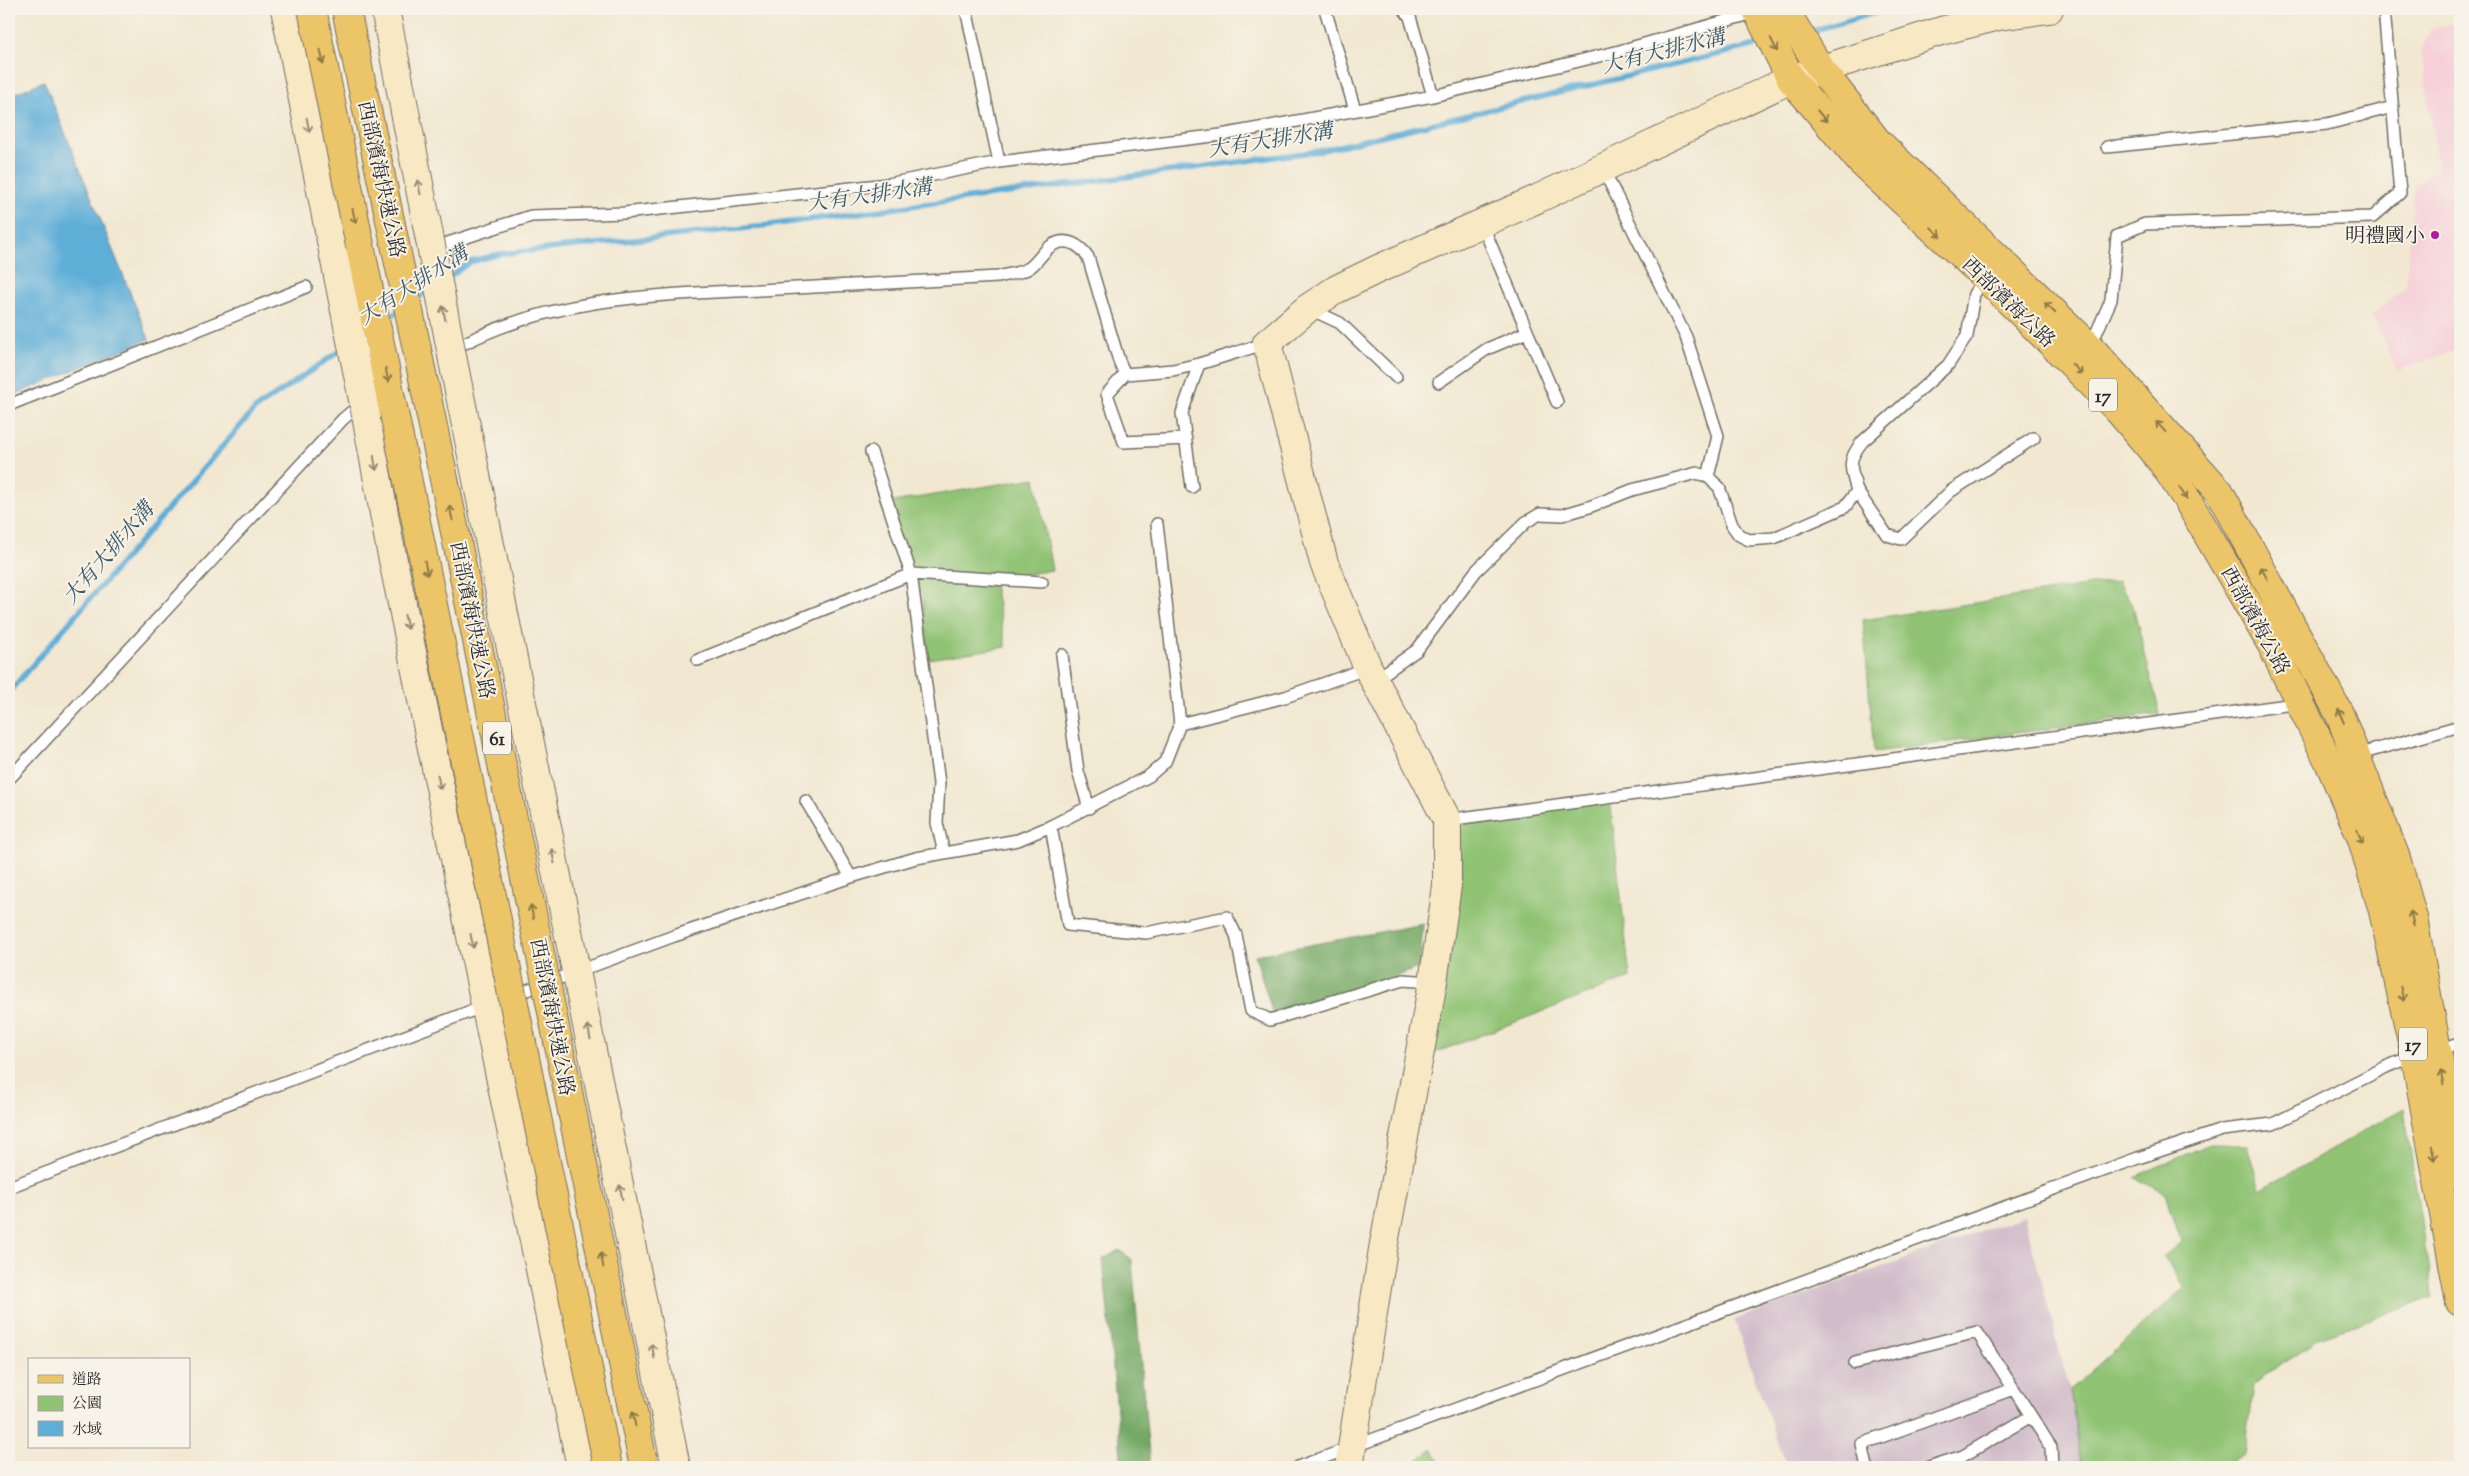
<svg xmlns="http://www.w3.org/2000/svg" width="2469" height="1476" viewBox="0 0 2469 1476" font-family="'Sorts Mill Goudy','Noto Serif TC',serif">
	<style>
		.built { fill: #f6cfd8 }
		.industrial { fill: #d1bdca }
		.green { fill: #90c373; stroke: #5e774f }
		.forest { fill: #74a965; stroke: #506a48 }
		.water { fill: #5eaed8; stroke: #446c82 }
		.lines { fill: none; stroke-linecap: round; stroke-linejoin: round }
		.stream { stroke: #5eaed8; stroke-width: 5.5 }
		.lane-casing { stroke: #716d65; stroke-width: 14 }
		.secondary-casing { stroke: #716d65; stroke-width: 30 }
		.primary-casing { stroke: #716d65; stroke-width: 30 }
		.lane { stroke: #fff; stroke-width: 11 }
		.secondary { stroke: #f8e8c3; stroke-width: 28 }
		.primary { stroke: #edc569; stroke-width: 28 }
		.secondary-bridge-casing { stroke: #716d65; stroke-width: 30; stroke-linecap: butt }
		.highway-bridge-casing { stroke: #716d65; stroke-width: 30; stroke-linecap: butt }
		.secondary-bridge { stroke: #f8e8c3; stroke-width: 28 }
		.highway-bridge { stroke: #edc569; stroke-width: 28 }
		.oneway { stroke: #8c784a }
		.oneway2 { stroke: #928a77 }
		.poi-dot { fill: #b5179e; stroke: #f7f3e8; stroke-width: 2 }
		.labels { text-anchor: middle; stroke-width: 4; stroke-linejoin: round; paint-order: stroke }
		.shield { fill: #f7f3e8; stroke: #686764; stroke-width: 1 }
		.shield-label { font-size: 19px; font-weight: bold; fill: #2b2b2b }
		.street-label { font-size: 20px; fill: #2b2b2b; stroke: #f7f3e8 }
		.poi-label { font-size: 20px; fill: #2b2b2b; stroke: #f7f3e8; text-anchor: end }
		.water-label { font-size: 21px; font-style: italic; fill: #3d5968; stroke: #f7f3e8 }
	</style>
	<rect width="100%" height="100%" fill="#f7f3e8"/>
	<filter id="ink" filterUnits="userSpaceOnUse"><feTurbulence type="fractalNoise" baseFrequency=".02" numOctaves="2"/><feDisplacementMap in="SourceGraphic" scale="10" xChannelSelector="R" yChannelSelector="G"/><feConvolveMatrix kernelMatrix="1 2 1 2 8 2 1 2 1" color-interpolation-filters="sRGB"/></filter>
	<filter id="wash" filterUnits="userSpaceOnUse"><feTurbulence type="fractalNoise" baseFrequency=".0096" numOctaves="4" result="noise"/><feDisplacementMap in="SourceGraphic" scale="20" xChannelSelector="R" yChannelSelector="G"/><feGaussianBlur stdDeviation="1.12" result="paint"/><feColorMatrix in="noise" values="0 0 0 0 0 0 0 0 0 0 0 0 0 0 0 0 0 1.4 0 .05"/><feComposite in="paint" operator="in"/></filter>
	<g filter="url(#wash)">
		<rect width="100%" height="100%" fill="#f2e8d1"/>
		<path class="built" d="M2460,21V349L2397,371L2372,315L2406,286L2415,185L2438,169L2421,50L2430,30Z"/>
		<path class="industrial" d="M2024,1216L2070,1390L2082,1467H1787L1734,1320Z"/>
		<path class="green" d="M1035,478L1052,570L993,580L1006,647L929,659L922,594L903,565L881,504Z
			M2118,581L2133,606L2160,714L1874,752L1863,620Z
			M1610,799L1630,978L1432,1054L1461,871L1459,846L1453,826Z
			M2404,1109L2433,1299L2428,1298L2319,1338L2253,1385L2244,1454L2223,1467H2082L2070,1390L2185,1287L2163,1257L2181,1242L2166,1194L2134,1177L2210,1144L2247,1145L2260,1190Z
			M1432,1448L1442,1467H1410Z"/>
		<path class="forest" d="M1423,924L1420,967L1303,1014L1273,1015L1255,955Z
			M1120,1250L1132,1260L1150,1467H1122L1103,1259Z"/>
		<path class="water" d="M44,81L149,339L9,397V96Z"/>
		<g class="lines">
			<path class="stream" d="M1808,32L1889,9
				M445,280L470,262L500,254L747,228L1319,151L1765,43
				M414,301L431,289
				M383,322L400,310
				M9,692L255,409L344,348"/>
		</g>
	</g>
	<g filter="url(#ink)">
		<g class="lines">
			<defs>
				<path id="lane" d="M966,9L999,162
					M1325,9L1355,110
					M1404,9L1410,17L1433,96
					M2107,147L2327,124L2393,107
					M1603,169L1686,337L1718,436L1708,477
					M1482,224L1557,402
					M445,244L531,216L624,213L888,184L999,162L1221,135L1433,96L1616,52L1757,12
					M1310,309L1340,323L1396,377
					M465,343C559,296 658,295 760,290C840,285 919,281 998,277C1008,274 1021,273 1029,268C1038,262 1043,251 1051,246C1066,236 1080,245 1088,257L1119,361L1125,374L1173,370L1199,364L1267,343
					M2090,347L2111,300L2117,236L2145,224L2373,217L2400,193L2384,9
					M1125,374L1107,394L1124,442L1186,439
					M1439,382L1487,349L1527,332
					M9,405L306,287
					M871,452L911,574L939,783L937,823L944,853
					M1192,487L1182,413L1199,364
					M1857,491L1887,535L1901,539L1951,491L2034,438
					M1157,524L1180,724
					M1062,655L1078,771L1089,808
					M698,660L911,574L1042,582
					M1375,680L1417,650L1476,571L1526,522L1540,514L1562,515L1589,507L1632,490L1697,473L1708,477L1719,487L1732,525L1739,535L1749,540L1774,538L1845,507L1857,491C1851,468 1846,462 1862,442L1948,365L1967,336L1974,294L1985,277
					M2356,755L2460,726
					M9,779L343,419L356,408
					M806,801L851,877
					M1447,820L2301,703
					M1051,826L1068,925L1146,933L1227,917L1236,935L1251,1011L1270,1020L1403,980L1432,982
					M511,996L674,936L851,877L916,858L1018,840L1051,826L1149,776L1165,762L1180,724L1285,697L1368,668
					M2436,1051L2460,1043
					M9,1187L487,1005
					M1855,1363L1977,1332L2051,1447L2052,1467
					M1298,1467L2138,1158L2222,1130L2273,1124L2386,1067L2415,1055
					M1867,1467L1862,1444L2013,1389
					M1929,1467L1963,1456L2031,1416"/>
				<path id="secondary" d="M285,9L334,256
					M385,9L429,235
					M453,361L676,1467
					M366,415L389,541L581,1467
					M1349,1467L1383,1249L1433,982L1447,886V820L1368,668L1324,563L1267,343L1308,308L1337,289L1378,269L1537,199L1791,79L1941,31L1999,16L2049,9"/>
				<path id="primary" d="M1756,9L1791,79L1861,162L1985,277L2118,410L2162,462L2188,501L2271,644L2329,762L2362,839L2383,911L2415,1055L2460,1302
					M1784,9L1820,68L1877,141L2090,347L2219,491L2339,713L2396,858L2413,918L2460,1177"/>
			</defs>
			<use href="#lane" class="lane-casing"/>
			<use href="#secondary" class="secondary-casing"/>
			<use href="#primary" class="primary-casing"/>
			<use href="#lane" class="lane"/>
			<use href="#secondary" class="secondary"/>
			<use href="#primary" class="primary"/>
			<defs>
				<path id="secondary-bridge" d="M429,235L453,361
					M334,256L366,415"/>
				<path id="highway-bridge" d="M312,9L608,1467
					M346,9L454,527L644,1467"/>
			</defs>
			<use href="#secondary-bridge" class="secondary-bridge-casing"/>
			<use href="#highway-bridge" class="highway-bridge-casing"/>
			<use href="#secondary-bridge" class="secondary-bridge"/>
			<use href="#highway-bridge" class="highway-bridge"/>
		</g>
		<defs><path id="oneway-shaft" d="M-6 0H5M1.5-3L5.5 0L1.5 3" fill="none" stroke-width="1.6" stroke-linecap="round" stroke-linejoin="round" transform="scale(1.25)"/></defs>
		<g class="oneway">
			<use href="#oneway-shaft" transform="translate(1774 45) rotate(64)"/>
			<use href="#oneway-shaft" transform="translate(322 57) rotate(78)"/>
			<use href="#oneway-shaft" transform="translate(1822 116) rotate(50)"/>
			<use href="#oneway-shaft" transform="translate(354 216) rotate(78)"/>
			<use href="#oneway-shaft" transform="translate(1936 232) rotate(43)"/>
			<use href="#oneway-shaft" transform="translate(2050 308) rotate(-136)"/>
			<use href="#oneway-shaft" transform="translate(2077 369) rotate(45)"/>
			<use href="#oneway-shaft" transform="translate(387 375) rotate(78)"/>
			<use href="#oneway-shaft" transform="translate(2161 427) rotate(-132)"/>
			<use href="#oneway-shaft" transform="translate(2183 493) rotate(56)"/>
			<use href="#oneway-shaft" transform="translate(451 513) rotate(-102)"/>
			<use href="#oneway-shaft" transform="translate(426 568) rotate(79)"/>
			<use href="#oneway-shaft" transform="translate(2264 573) rotate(-118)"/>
			<use href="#oneway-shaft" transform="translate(2341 716) rotate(-113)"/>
			<use href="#oneway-shaft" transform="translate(2360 837) rotate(69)"/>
			<use href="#oneway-shaft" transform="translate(532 912) rotate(-101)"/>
			<use href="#oneway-shaft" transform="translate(2412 918) rotate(-103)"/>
			<use href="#oneway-shaft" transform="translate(2402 994) rotate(77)"/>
			<use href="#oneway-shaft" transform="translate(2442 1077) rotate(-100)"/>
			<use href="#oneway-shaft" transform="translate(2433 1153) rotate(80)"/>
			<use href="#oneway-shaft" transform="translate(602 1260) rotate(-101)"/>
			<use href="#oneway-shaft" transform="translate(634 1419) rotate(-101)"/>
		</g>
		<g class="oneway2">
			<use href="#oneway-shaft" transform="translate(308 125) rotate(79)"/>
			<use href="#oneway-shaft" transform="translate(419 187) rotate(-101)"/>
			<use href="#oneway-shaft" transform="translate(444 313) rotate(-101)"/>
			<use href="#oneway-shaft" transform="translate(375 463) rotate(80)"/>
			<use href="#oneway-shaft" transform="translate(406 622) rotate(78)"/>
			<use href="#oneway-shaft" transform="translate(439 782) rotate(78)"/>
			<use href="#oneway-shaft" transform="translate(553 856) rotate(-101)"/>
			<use href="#oneway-shaft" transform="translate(472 941) rotate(78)"/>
			<use href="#oneway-shaft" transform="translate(589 1032) rotate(-101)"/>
			<use href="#oneway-shaft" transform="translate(621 1192) rotate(-101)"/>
			<use href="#oneway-shaft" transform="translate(653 1351) rotate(-101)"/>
		</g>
	</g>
	<circle class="poi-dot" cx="2435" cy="235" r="5"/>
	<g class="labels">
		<g class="shield">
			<rect x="2089" y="378.5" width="28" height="33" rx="4"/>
			<rect x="483" y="721.5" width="28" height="33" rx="4"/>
			<rect x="2399" y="1027.5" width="28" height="33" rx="4"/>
		</g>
		<g class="shield-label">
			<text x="2103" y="402">17</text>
			<text x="497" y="745">61</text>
			<text x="2413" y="1051">17</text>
		</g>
		<g class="street-label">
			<text transform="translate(382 179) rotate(78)" y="7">西部濱海快速公路</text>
			<text transform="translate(2009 302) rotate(44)" y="7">西部濱海公路</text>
			<text transform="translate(473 620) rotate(79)" y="7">西部濱海快速公路</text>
			<text transform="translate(2256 620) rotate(61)" y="7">西部濱海公路</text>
			<text transform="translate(553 1017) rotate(79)" y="7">西部濱海快速公路</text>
		</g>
		<g class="poi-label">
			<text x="2425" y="242">明禮國小</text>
		</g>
		<g class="water-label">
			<text transform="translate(1663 51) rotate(-14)" y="7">大有大排水溝</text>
			<text transform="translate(1270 140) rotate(-9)" y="7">大有大排水溝</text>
			<text transform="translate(869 195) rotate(-8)" y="7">大有大排水溝</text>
			<text transform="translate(413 285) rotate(-33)" y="7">大有大排水溝</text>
			<text transform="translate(108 553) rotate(-49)" y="7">大有大排水溝</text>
		</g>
	</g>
	<rect width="2469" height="1476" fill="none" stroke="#f7f3e8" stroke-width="30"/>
	<rect x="28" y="1358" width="162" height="90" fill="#f7f3e8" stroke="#a5a39c"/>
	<rect x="38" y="1375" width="25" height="8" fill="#edc569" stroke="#a5a39c"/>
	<text x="72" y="1384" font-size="15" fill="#2b2b2b">道路</text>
	<rect x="38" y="1396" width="25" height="15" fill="#90c373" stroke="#a5a39c"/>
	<text x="72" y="1408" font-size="15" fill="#2b2b2b">公園</text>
	<rect x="38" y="1421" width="25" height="15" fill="#5eaed8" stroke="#a5a39c"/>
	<text x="72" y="1434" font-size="15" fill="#2b2b2b">水域</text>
</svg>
